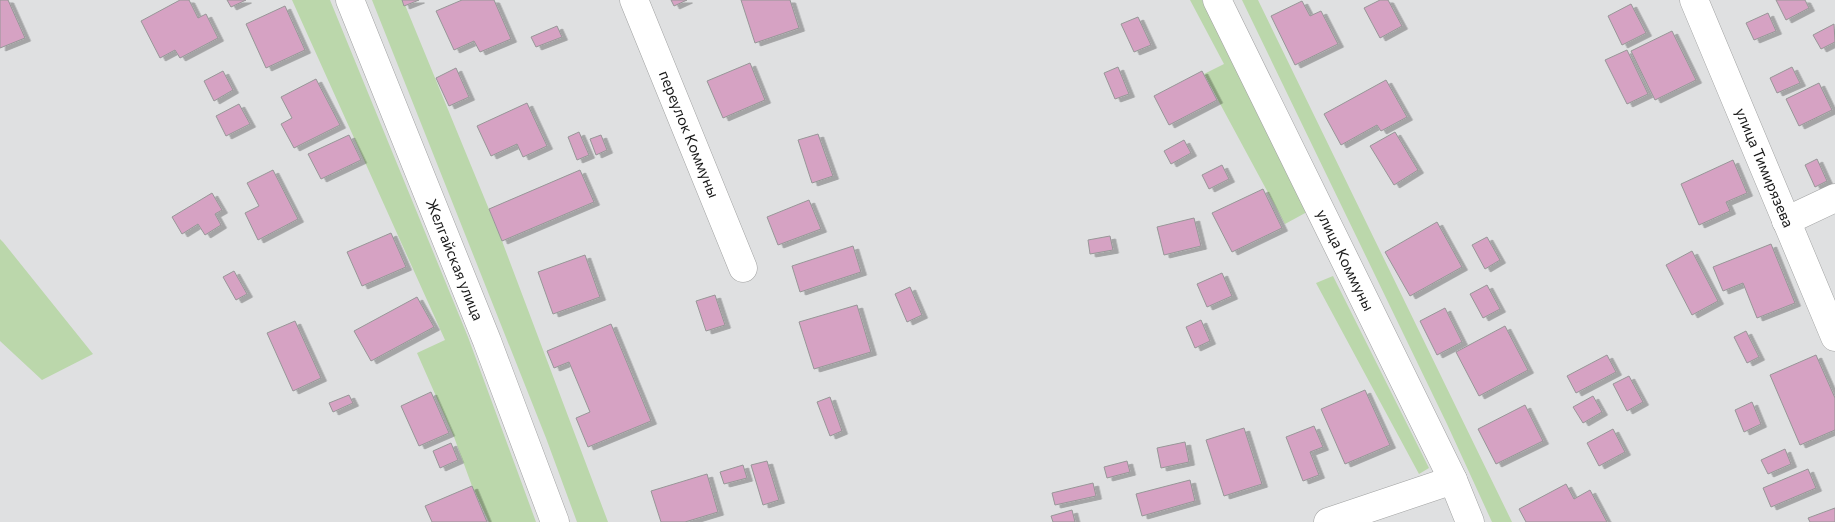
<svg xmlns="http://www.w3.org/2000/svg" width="1835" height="522" viewBox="0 0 1835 522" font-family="Commissioner,sans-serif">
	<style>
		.green { fill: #bbd7ab }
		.building { fill: #d6a2c3; stroke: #979697; filter: url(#shadow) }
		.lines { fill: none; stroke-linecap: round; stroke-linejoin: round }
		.minor-casing { stroke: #a1a2a2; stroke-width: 29 }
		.minor { stroke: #fff; stroke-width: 28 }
		.labels { text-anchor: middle; stroke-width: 4; stroke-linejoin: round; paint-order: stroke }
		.street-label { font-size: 15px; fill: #181818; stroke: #dfe0e1 }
	</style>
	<defs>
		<filter id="shadow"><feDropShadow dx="5.5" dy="3" stdDeviation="0" flood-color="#0004"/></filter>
	</defs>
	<rect width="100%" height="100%" fill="#dfe0e1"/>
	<path class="green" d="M292,0H330L468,337L536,522H489L472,486L454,437L417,353L445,340Z
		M372,0H403L502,241L608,522H577L546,438Z
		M1190,0H1202L1307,212L1285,224L1204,74L1224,64Z
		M1242,0H1258L1512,522H1492L1447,424Z
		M0,239L3,242L93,354L42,380L0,341Z
		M1333,276L1429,468L1419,474L1316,283Z"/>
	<path class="building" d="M0,0H8L25,38L0,48Z
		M180,0H189L198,18L206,14L218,38L180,58L175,50L160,58L141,21Z
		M227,0H246L231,7Z
		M402,0H419L404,6Z
		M462,0H494L511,39L480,52L474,41L454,50L436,11Z
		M671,0H687L674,6Z
		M741,0H790L799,28L755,43Z
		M1380,0H1388L1402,26L1380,38L1364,8Z
		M1776,0H1805L1809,8L1786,20Z
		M1302,1L1310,16L1321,11L1338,44L1295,65L1271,16Z
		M1631,4L1646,33L1622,45L1608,16Z
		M285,6L305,50L266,68L246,24Z
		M1768,13L1776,31L1754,40L1746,23Z
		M1138,17L1151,45L1134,52L1121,24Z
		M1834,24L1835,42L1821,49L1813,35Z
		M557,26L562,37L536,47L531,37Z
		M1672,31L1696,80L1655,100L1631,51Z
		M1627,50L1648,94L1627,104L1605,60Z
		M750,63L765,100L723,118L707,81Z
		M1118,67L1129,94L1115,99L1104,73Z
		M1792,67L1800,83L1777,93L1770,78Z
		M456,68L469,97L449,106L436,78Z
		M223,71L233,90L214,101L204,81Z
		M1202,71L1217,100L1169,125L1154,96Z
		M316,79L340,125L294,148L281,124L292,118L281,97Z
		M1386,80L1407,117L1381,131L1377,125L1341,145L1324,114Z
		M1819,83L1832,110L1799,126L1786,99Z
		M527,103L547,146L523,157L517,144L491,156L477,126Z
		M239,104L250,124L226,136L216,116Z
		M579,132L589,155L577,160L568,137Z
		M1395,132L1418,170L1394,185L1370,146Z
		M818,134L833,176L812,183L798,140Z
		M349,135L361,160L321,179L308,154Z
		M601,135L607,150L596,155L590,139Z
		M1184,140L1191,153L1171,164L1164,151Z
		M1817,159L1827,181L1815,187L1805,165Z
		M1733,160L1747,193L1726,202L1730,211L1699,225L1681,184Z
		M1222,165L1229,179L1209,189L1202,175Z
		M273,170L298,219L258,240L245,213L259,206L247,183Z
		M580,170L594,202L502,241L489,209Z
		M1263,189L1282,228L1232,252L1212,213Z
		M212,193L222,210L215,214L221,225L205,235L198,224L182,234L172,217Z
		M809,200L821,229L778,245L767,217Z
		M1194,218L1201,246L1164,255L1157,227Z
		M1437,222L1462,267L1410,296L1385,252Z
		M391,233L406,267L362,286L347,252Z
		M1110,236L1113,250L1090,254L1088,240Z
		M1487,237L1500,260L1485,269L1472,245Z
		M1771,244L1795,303L1757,318L1743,283L1723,291L1713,267Z
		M853,246L861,272L800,292L792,266Z
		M1692,251L1718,301L1692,315L1666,265Z
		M585,255L600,297L553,314L538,272Z
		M234,271L247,294L236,300L223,277Z
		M1222,273L1232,296L1207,307L1197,284Z
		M1487,285L1500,309L1483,318L1470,294Z
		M910,287L922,315L907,322L895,294Z
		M715,295L725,325L706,331L696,301Z
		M417,297L434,327L371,361L354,331Z
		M857,305L871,352L814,369L799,322Z
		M1445,308L1462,342L1437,355L1420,321Z
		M1201,320L1210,341L1195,348L1186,327Z
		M295,321L321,378L293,391L267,333Z
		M611,324L651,421L588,447L576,418L590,412L569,362L554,368L547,351Z
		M1505,326L1528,370L1479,396L1456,352Z
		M1746,331L1759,357L1747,363L1734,337Z
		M1607,355L1616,372L1576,393L1567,376Z
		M1816,355L1835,398V430L1800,445L1770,375Z
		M1629,376L1643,402L1627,411L1613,384Z
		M1365,390L1390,445L1345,464L1321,409Z
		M431,392L449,433L419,446L401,406Z
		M349,395L353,403L333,412L329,403Z
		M1593,396L1602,412L1583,423L1573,407Z
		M830,397L842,431L830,436L817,402Z
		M1752,402L1761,424L1744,432L1735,410Z
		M1525,405L1543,441L1496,464L1478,429Z
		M1314,426L1323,447L1310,452L1319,475L1303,481L1286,437Z
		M1244,428L1262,484L1224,496L1206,440Z
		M1613,429L1625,452L1599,466L1587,443Z
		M1185,442L1189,462L1161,468L1157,448Z
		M451,443L458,460L440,468L433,451Z
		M1785,449L1791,464L1768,474L1761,460Z
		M767,461L779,500L763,505L751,465Z
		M1127,461L1130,472L1107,478L1104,467Z
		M743,465L747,478L724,484L720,472Z
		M1808,469L1816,488L1771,507L1763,488Z
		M707,474L718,512L685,522H661L651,491Z
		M1190,480L1195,501L1142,516L1136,494Z
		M1093,483L1096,496L1055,505L1052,493Z
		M1566,484L1574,499L1590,490L1607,522H1526L1519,509Z
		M472,486L487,522H432L425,506Z
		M1835,508V522H1810L1808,518Z
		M1072,510L1075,522H1053L1051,516Z"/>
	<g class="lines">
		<defs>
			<g id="minor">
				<path id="s1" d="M350,0L487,341L555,522"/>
				<path id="s2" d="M634,0L743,268"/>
				<path id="s3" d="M1217,0L1453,480L1470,522"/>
				<path id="s4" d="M1694,0L1835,337"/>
				<path d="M1786,221L1835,198"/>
				<path d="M1328,522L1453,480"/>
			</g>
		</defs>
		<use href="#minor" class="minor-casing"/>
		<use href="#minor" class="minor"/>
	</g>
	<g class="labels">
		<g class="street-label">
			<text dy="5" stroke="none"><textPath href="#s2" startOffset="145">переулок Коммуны</textPath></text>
			<text dy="5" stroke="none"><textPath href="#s4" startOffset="182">улица Тимирязева</textPath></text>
			<text dy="5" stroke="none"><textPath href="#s1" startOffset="280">Желгайская улица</textPath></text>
			<text dy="5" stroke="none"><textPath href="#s3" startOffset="290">улица Коммуны</textPath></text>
		</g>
	</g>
</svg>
